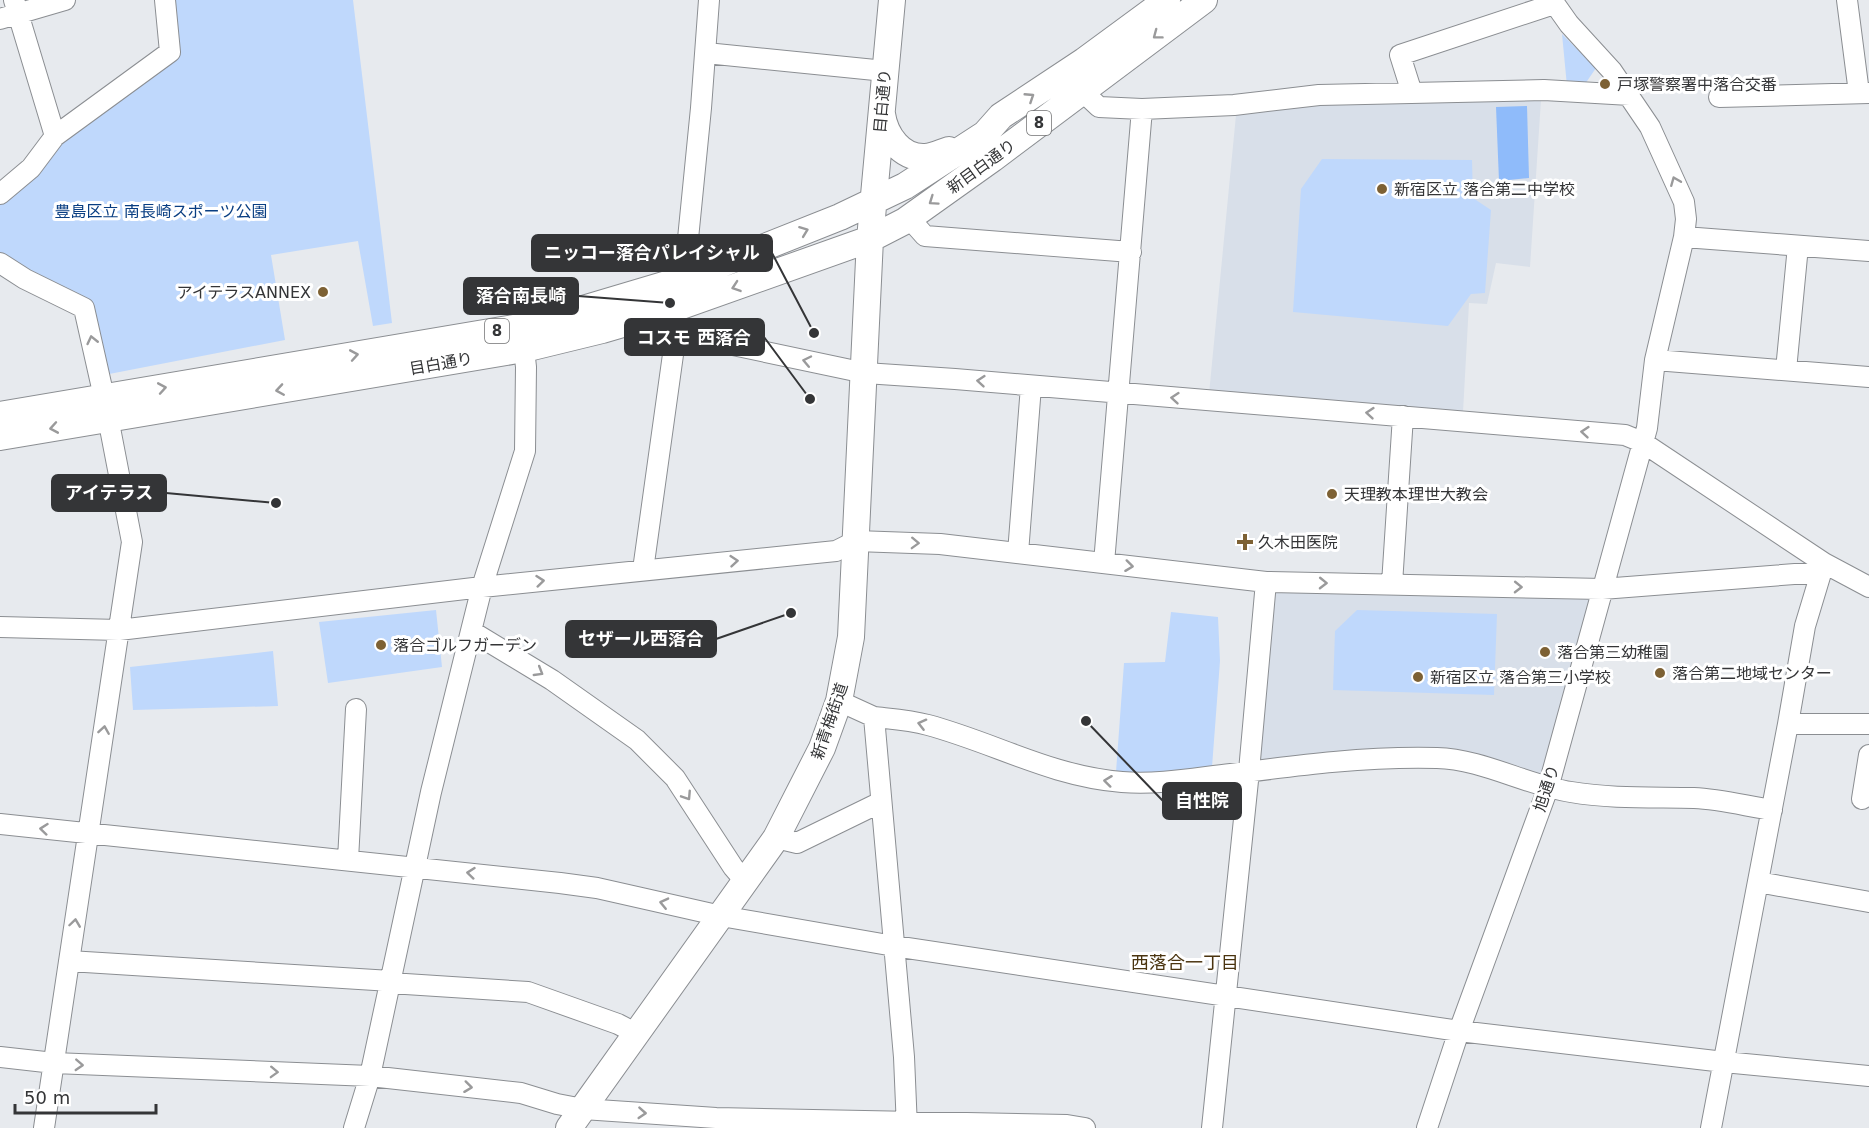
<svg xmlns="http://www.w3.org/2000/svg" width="1869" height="1128" viewBox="0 0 1869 1128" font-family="'DejaVu Sans','Noto Sans JP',sans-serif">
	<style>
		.built { fill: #d8dfe9 }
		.green { fill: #bfd8fc }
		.water { fill: #8fbbfa }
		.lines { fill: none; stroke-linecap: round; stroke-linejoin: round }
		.minor-casing { stroke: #8b8e92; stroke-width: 22 }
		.major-casing { stroke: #8b8e92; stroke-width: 28 }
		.minor { stroke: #fff; stroke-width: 20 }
		.major { stroke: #fff; stroke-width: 26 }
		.oneway { stroke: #9a9a9b }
		.poi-dot { fill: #7d6134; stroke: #fff; stroke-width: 2 }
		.labels { text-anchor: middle; stroke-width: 6; stroke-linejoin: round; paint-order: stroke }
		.shield { fill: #fff; stroke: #717273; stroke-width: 1.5 }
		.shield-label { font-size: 15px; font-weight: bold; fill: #343537 }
		.poi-label { font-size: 16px; fill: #343537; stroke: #fff; text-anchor: start }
		.street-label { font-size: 16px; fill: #343537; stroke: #fff }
		.park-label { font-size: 16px; fill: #093e82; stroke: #fff }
		.neighbourhood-label { font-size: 18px; fill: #4a340f; stroke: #fff }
		.leader { fill: none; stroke: #343537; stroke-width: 2 }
		.callout-dot { fill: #343537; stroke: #fff; stroke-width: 2 }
		.callout { fill: #343537; stroke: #343537; stroke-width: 2 }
		.callout-label { font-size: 18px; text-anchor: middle; font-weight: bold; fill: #fff }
	</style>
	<rect width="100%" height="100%" fill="#e7eaee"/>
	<path class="built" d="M1541,100L1530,267L1496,263L1487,304L1469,303L1463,412L1209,394L1236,115L1348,102Z
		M1266,582L1602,589L1548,788L1465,762L1249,770Z"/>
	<path class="green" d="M171,0H353L392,323L373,326L358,241L271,255L285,340L104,375L88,304L0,256V199L66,132L174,56Z
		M1562,34L1596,68L1583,87L1567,86Z
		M1322,159L1472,160L1473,198L1491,210L1485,293L1471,294L1448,326L1293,312L1301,189Z
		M436,610L442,667L328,683L319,622Z
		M1357,610L1497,614L1494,695L1333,690L1335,631Z
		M1171,612L1218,617L1220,661L1212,767L1142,774L1116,772L1124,663L1165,662Z
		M273,651L278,706L133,710L130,667Z"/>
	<path class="water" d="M1527,106L1529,178L1499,181L1496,107Z"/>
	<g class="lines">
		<defs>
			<path id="minor" d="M14,0L55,136
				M1847,0L1859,93
				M0,19L65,0
				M706,53L885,71
				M1082,91L1099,107L1142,109L1234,105L1319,95L1544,90L1630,95
				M1412,93L1400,55L1554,4
				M1719,97L1869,93
				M0,194L31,168L55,136L170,52L165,0
				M909,218L925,236L1131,252
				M1684,237L1869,251
				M0,263L25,279L84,308L104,397L132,542L44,1128
				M684,279L701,108L709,0
				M676,333L865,373L955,379L1625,435L1642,442L1824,563L1869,587
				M1655,360L1869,377
				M1786,370L1798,246
				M1018,553L1031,386
				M1104,563L1142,109
				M643,570L676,333L673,323
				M1392,584L1403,416
				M0,627L119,630L482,587L836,551L856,541L940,544L1266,582L1602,589L1821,572
				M471,631L552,680L637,740L675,778L733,867L745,881
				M839,701L874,717L904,1057L907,1128
				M874,717C892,719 910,720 928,725C995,743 1050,776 1122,782C1158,785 1195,778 1231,774C1300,765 1369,756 1437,758C1482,759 1526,785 1571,792C1612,799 1653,797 1694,798C1720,799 1746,806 1772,810
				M1788,724H1869
				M1862,799L1869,755
				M0,824L560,883L597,888L721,916L894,946L1459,1031L1724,1062L1869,1076
				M776,838L797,843L881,802
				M348,860L356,709
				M1758,882L1869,902
				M69,961L391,981
				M390,983L528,992L618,1024L637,1034
				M0,1057L54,1063L370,1076L521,1093L557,1104L583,1109L716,1118L1067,1125L1085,1128
				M354,1128L370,1076L431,792L471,631L482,587L525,451L526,367L524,349
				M1212,1128L1249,771L1266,582
				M1427,1128L1459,1031L1548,788L1647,428L1655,360L1684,237L1686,219L1684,202L1650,127L1612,71L1569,24L1552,0
				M1711,1128L1788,724L1805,626L1824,563"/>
			<path id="major" d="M882,114C885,135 901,159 926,157C934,156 942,152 949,150
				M0,415L526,326L684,279L840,217L905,186L985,134L1001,116L1084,61L1167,0
				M0,437L524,349L602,330L670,310L870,239L905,221L992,159L1204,0
				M569,1128L776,838L822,748L839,701L851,637L870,239L892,0"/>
		</defs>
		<use href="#minor" class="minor-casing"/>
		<use href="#major" class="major-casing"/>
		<use href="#minor" class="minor"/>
		<use href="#major" class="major"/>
	</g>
	<defs><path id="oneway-chevron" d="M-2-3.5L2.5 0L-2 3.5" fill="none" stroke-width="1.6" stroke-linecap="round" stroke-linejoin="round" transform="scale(1.5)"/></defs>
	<g class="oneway">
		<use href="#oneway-chevron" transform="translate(1157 35) rotate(143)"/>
		<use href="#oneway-chevron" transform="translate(1030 97) rotate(-33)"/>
		<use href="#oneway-chevron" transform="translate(1675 181) rotate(-112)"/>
		<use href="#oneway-chevron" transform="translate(933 201) rotate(145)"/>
		<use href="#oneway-chevron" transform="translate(804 231) rotate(-21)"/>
		<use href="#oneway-chevron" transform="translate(736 287) rotate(161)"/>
		<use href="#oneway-chevron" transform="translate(92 340) rotate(-103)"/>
		<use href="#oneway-chevron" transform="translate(354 355) rotate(-10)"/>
		<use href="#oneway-chevron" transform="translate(807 361) rotate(-168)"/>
		<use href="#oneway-chevron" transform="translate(981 381) rotate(-175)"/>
		<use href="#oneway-chevron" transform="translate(162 388) rotate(-10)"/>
		<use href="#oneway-chevron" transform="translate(280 390) rotate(171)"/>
		<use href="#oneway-chevron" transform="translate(1175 398) rotate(-175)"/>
		<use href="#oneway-chevron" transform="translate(1370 413) rotate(-175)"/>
		<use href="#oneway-chevron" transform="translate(54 428) rotate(170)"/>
		<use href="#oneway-chevron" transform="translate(1585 432) rotate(-175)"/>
		<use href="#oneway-chevron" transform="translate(915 543) rotate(2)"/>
		<use href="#oneway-chevron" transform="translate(734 561) rotate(-5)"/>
		<use href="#oneway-chevron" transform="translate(1129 566) rotate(7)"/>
		<use href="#oneway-chevron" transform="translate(540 581) rotate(-6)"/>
		<use href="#oneway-chevron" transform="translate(1323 583) rotate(1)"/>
		<use href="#oneway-chevron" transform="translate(1518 587) rotate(1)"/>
		<use href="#oneway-chevron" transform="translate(539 672) rotate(31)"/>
		<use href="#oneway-chevron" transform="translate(922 724) rotate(-166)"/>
		<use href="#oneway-chevron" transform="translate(104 730) rotate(-81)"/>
		<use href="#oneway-chevron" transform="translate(1108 781) rotate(-173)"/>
		<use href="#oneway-chevron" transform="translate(687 796) rotate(57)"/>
		<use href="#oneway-chevron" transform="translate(44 829) rotate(-174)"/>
		<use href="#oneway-chevron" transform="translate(471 873) rotate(-174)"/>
		<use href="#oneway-chevron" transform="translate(664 903) rotate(-167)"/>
		<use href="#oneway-chevron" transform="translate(75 923) rotate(-82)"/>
		<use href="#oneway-chevron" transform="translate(79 1065) rotate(3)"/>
		<use href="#oneway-chevron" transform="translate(274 1072) rotate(2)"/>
		<use href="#oneway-chevron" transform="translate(468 1087) rotate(7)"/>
		<use href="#oneway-chevron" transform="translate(642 1113) rotate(4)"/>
	</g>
	<g class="poi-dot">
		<circle cx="1605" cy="84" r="6"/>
		<circle cx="1382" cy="189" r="6"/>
		<circle cx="323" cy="292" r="6"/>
		<circle cx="1332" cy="494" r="6"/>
		<path d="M1242 533h6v6h6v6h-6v6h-6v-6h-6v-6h6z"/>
		<circle cx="381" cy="645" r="6"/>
		<circle cx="1545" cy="652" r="6"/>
		<circle cx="1660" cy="673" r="6"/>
		<circle cx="1418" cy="677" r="6"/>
	</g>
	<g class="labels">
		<g class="shield">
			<rect x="1027" y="111" width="24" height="24" rx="4.5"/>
			<rect x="485" y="319" width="24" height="24" rx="4.5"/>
		</g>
		<g class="shield-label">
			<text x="1039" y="128">8</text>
			<text x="497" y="336">8</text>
		</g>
		<g class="poi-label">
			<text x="1617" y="90">戸塚警察署中落合交番</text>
			<text x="1394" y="195">新宿区立 落合第二中学校</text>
			<text x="311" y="298" text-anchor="end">アイテラスANNEX</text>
			<text x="1344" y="500">天理教本理世大教会</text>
			<text x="1258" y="548">久木田医院</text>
			<text x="393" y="651">落合ゴルフガーデン</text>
			<text x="1557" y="658">落合第三幼稚園</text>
			<text x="1672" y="679">落合第二地域センター</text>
			<text x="1430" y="683">新宿区立 落合第三小学校</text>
		</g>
		<g class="street-label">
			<text transform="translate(882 101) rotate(-85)" y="6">目白通り</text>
			<text transform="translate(981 166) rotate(-36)" y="6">新目白通り</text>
			<text transform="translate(441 363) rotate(-10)" y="6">目白通り</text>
			<text transform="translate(829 721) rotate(-71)" y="6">新青梅街道</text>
			<text transform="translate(1546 788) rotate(-72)" y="6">旭通り</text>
		</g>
		<g class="park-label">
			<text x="161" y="217">豊島区立 南長崎スポーツ公園</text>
		</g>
		<g class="neighbourhood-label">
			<text x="1185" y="969">西落合一丁目</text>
		</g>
	</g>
	<path class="leader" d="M814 333L772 253M670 303L578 296M810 399L764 337M276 503L166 493M791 613L716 639M1086 721L1163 801"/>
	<g class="callout-dot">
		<circle cx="814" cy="333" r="6"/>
		<circle cx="670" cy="303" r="6"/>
		<circle cx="810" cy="399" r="6"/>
		<circle cx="276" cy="503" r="6"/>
		<circle cx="791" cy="613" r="6"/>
		<circle cx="1086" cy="721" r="6"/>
	</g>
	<g class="callout">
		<rect x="532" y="235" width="240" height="36" rx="6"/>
		<rect x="464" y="278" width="114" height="36" rx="6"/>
		<rect x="625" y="319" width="139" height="36" rx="6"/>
		<rect x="52" y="475" width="114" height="36" rx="6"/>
		<rect x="566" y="621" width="150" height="36" rx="6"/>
		<rect x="1163" y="783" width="78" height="36" rx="6"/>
	</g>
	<g class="callout-label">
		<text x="652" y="259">ニッコー落合パレイシャル</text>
		<text x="521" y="302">落合南長崎</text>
		<text x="694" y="344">コスモ 西落合</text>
		<text x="109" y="499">アイテラス</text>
		<text x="641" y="645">セザール西落合</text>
		<text x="1202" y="807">自性院</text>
	</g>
	<path d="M15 1104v9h141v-9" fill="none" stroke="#343537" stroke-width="3"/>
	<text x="24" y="1104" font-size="18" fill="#343537" stroke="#ffffff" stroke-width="4.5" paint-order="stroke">50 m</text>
</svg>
